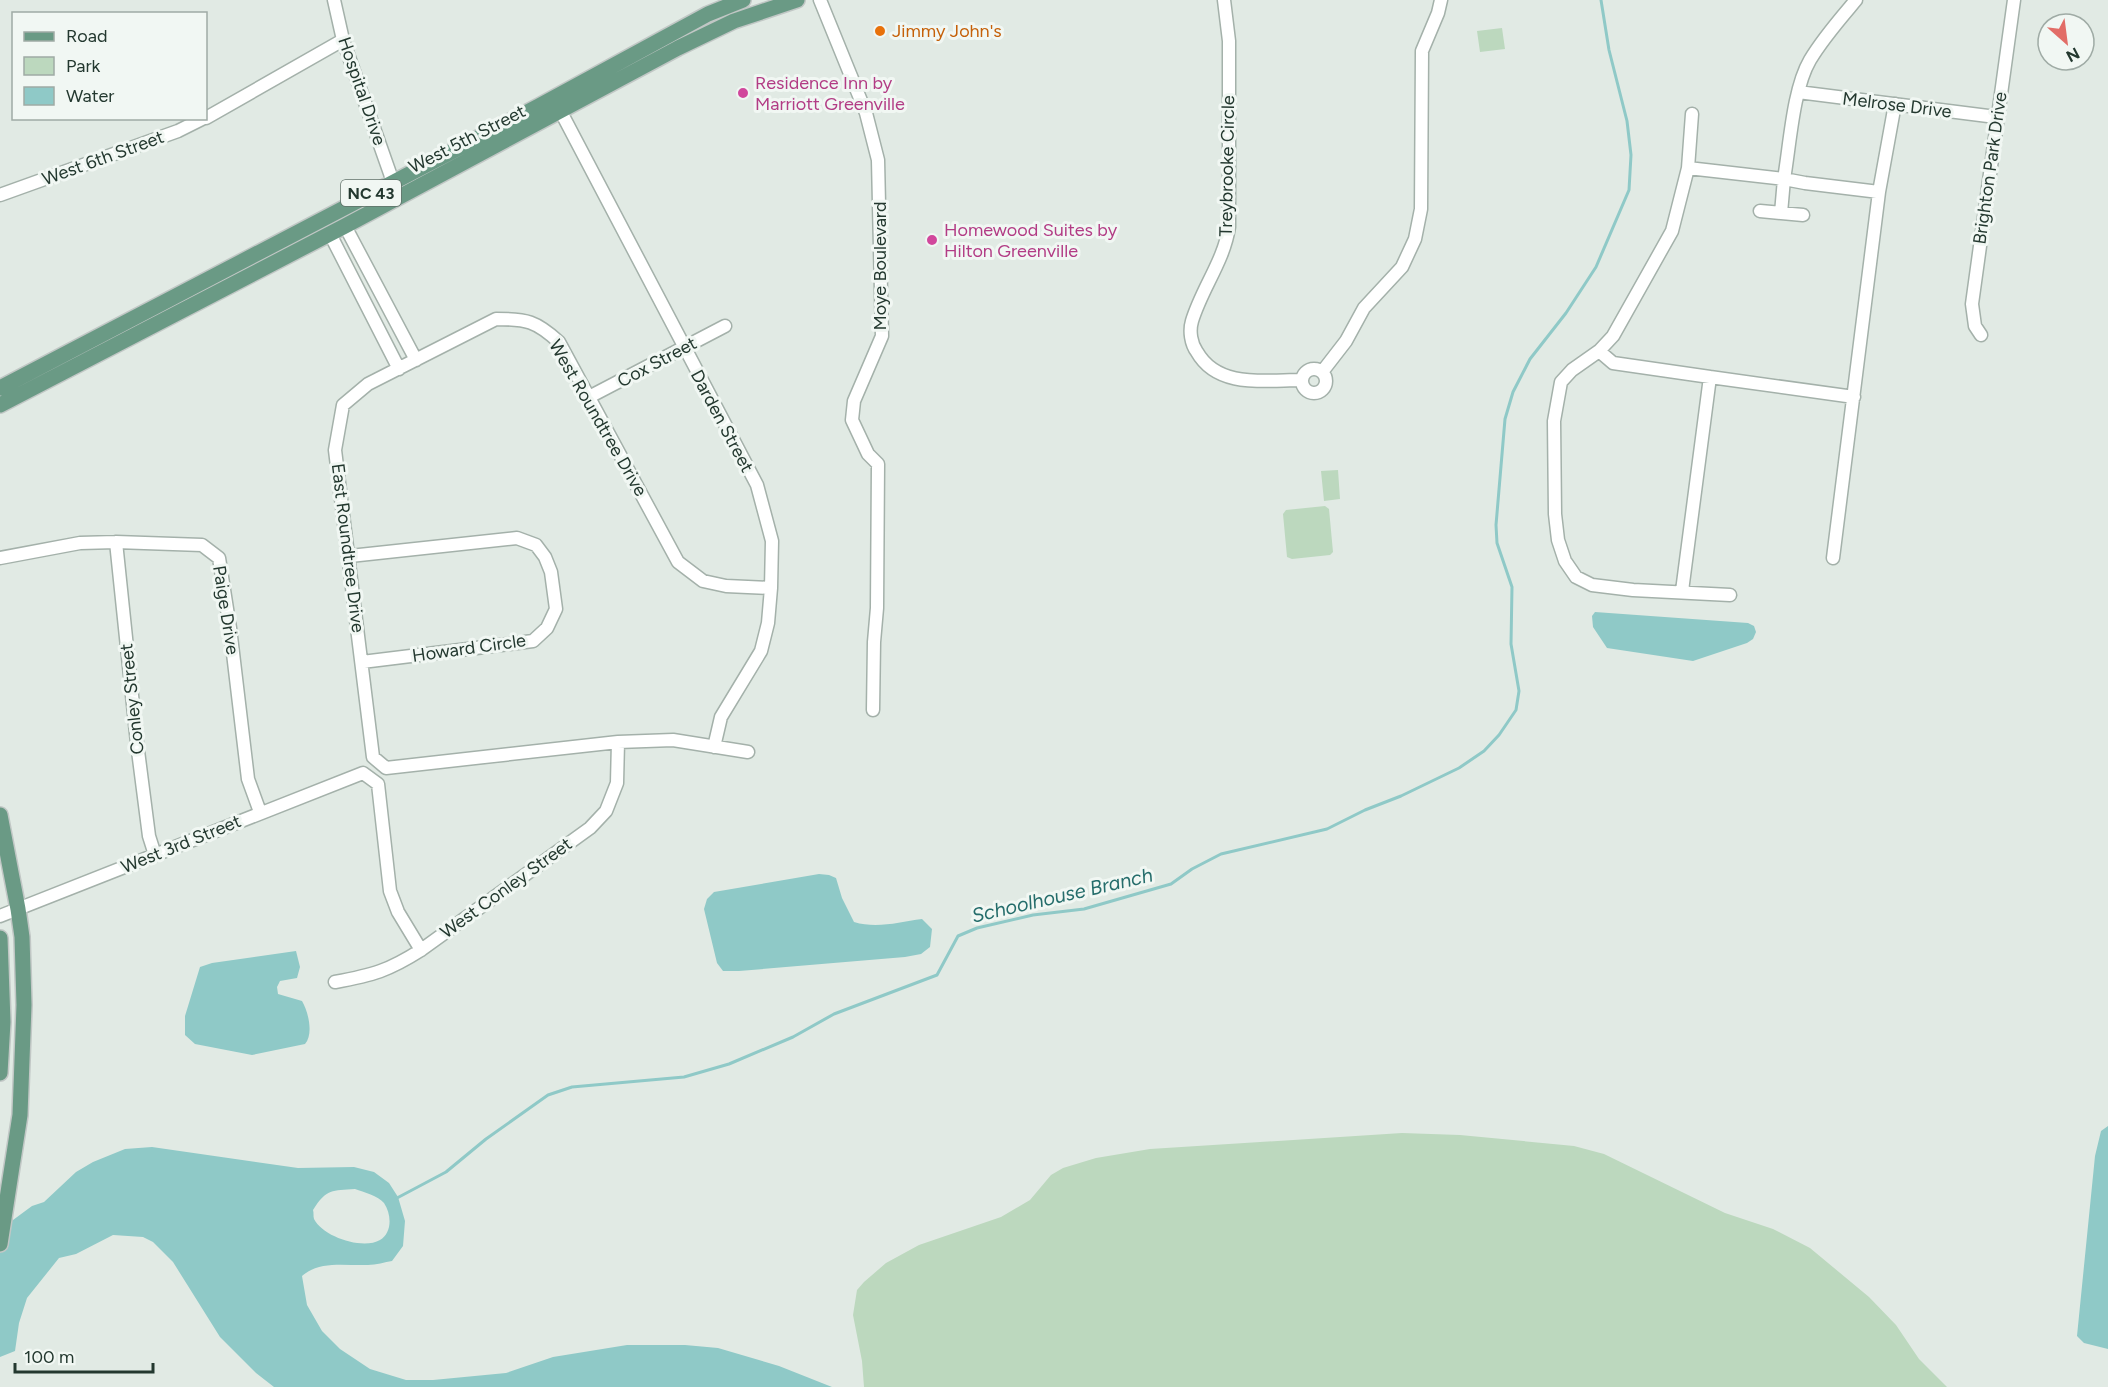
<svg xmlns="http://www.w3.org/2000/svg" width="2108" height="1387" viewBox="0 0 2108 1387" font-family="Figtree,sans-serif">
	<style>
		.green { fill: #bcd8be }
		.water { fill: #8fc9c7; fill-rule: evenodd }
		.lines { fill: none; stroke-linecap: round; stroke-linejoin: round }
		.stream { stroke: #8fc9c7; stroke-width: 3 }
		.minor-casing { stroke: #a4b1aa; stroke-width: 15 }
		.major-casing { stroke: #c1c7c5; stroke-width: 18 }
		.minor { stroke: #fff; stroke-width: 12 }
		.major { stroke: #6a9a85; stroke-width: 15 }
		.food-dot { fill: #e8710a; stroke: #f1f7f3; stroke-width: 2 }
		.hotel-dot { fill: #d1479c; stroke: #f1f7f3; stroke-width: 2 }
		.labels { text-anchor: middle; stroke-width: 6; stroke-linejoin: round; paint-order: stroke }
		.shield { fill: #f1f7f3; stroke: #61716a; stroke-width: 1.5 }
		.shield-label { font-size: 16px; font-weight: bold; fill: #23382f }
		.food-label { font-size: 18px; fill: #c56008; stroke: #f1f7f3; text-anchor: start }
		.hotel-label { font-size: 18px; fill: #b23c85; stroke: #f1f7f3; text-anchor: start }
		.street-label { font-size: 18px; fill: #23382f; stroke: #f1f7f3 }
		.water-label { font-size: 20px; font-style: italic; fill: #256d6b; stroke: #f1f7f3 }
	</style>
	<rect width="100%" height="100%" fill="#e1eae4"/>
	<path class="green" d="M1502,28L1505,49L1480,52L1477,31Z
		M1338,470L1340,499L1324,501L1321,471Z
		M1325,506L1329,509L1333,552L1330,555L1292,559L1287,557L1283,514L1286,510Z
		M1402,1133L1460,1135L1574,1146L1604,1154L1725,1213L1773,1229L1810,1248L1869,1297L1896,1325L1919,1359L1947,1387H864L862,1361L853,1315L857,1290L864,1282L886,1263L919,1245L1001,1217L1030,1200L1051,1175L1063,1168L1096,1158L1150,1149Z"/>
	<path class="water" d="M1595,612L1748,623L1754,626L1756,632L1753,639L1747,643L1693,661L1607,648L1593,627L1592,616Z
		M819,874L829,875L836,878L842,898L854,922C877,929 899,922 922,919L932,929L930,947L921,954L905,957L739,971H723L717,963L704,909L707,899L714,892Z
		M296,951L300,967L297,978L280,981L277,987L278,994L302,1001C308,1011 314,1034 305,1044L252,1055L195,1044L185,1035V1016L200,967L212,963Z
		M2108,1126V1349L2084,1343L2077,1336L2095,1156L2101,1131Z
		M152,1147L298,1168L354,1167L374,1172L389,1183L398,1197L405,1221L403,1246L392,1261C385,1262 376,1265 368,1265C346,1266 320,1260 302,1276L307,1305L322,1331L340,1349L370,1369L406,1380H433L506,1373L553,1357L627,1345H685L718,1348L779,1366L832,1387H274L256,1373L220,1337L173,1262L153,1242L143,1237L113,1235L76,1254L59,1258L27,1298L19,1323L15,1351L0,1357V1225L13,1220L32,1206L44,1202L76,1172L93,1162L125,1149ZM355,1189C364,1192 378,1196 384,1203C392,1215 392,1233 380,1240C363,1250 323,1237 314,1219C313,1216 314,1213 313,1210C327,1188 332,1191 355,1189Z"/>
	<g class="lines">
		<path class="stream" d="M397,1198L446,1172L486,1139L548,1095L572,1087L684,1077L729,1064L793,1037L834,1014L937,975L958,936L977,928L1033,915L1084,909L1171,884L1192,869L1221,854L1327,829L1365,810L1401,796L1459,768L1484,751L1499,735L1516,710L1519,691L1511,644L1512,587L1497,543L1496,525L1505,419L1513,392L1530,359L1566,313L1596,267L1629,190L1631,155L1627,121L1609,50L1601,0"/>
		<defs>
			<path id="minor" d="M334,0L343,40L393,182
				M820,0L866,113L878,160L882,336L854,401L852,420L868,454L878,464L877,608L874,642L873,710
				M1224,0L1229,41V227C1224,261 1202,288 1192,321C1189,331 1191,344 1197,352C1218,389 1266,380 1302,380
				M1798,92L1996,117
				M561,112L757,485L772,541L771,588L768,623L761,651L721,717L714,747
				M1692,114L1688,168L1784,179C1790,144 1793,89 1810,60C1823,38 1840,19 1856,0
				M206,118L343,40
				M1688,168L1672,231L1613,336L1599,351L1572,370L1561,382L1554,421L1555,514L1558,540L1565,561L1576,577L1592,585L1633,590L1730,595
				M0,195L178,131L204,118
				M1760,211L1803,215
				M1781,213L1784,179L1805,183L1879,192L1895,104
				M345,226L416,360
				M330,234L399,369
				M1981,335L1975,326L1972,304L2014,0
				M1599,351L1613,363L1710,377L1682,591
				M1302 381a12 12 0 1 1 24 0a12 12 0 1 1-24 0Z
				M1322,372L1346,341L1364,308L1402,267L1415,239L1421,209L1422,51L1438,13L1441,0
				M1710,377L1854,397
				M589,397L725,326
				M116,542L137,743L149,836L155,855
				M350,556L517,538L536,545L545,557L551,572L556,609L547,628L533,641L362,662
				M0,558L80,543L116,542L202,545L219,558L230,628L248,779L260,812
				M1833,558L1879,192
				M748,752L673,740L618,742L386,768L373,757L335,450L343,405L368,384L496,319C527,319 536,321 559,342L678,562L703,581L726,586L771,588
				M0,916L363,773L378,784L390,891L398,912L421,950
				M335,982C373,975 388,971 421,950L590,828L606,811L617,783L618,742"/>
			<path id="major" d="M0,388L539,106L708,14L743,0
				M0,405L345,226L678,48L734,21L797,0
				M0,815L18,909L22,937L24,1005L20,1115L0,1244
				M0,938L3,1022L0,1073"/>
		</defs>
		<use href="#minor" class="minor-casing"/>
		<use href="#major" class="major-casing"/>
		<use href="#minor" class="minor"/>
		<use href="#major" class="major"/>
	</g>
	<circle class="food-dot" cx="880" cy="31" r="6"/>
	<g class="hotel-dot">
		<circle cx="743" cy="93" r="6"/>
		<circle cx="932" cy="240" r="6"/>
	</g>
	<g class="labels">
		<rect class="shield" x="341" y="180" width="60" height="26" rx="4.5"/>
		<g class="shield-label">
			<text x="371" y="199">NC 43</text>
		</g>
		<g class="food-label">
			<text x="892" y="37">Jimmy John's</text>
		</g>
		<g class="hotel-label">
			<text x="755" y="89">Residence Inn by<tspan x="755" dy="21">Marriott Greenville</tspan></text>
			<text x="944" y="236">Homewood Suites by<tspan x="944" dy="21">Hilton Greenville</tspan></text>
		</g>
		<g class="street-label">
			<text transform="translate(362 91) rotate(71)" y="6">Hospital Drive</text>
			<text transform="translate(1897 105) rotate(7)" y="6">Melrose Drive</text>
			<text transform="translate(467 139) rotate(-27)" y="6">West 5th Street</text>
			<text transform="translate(103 158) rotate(-20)" y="6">West 6th Street</text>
			<text transform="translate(1227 166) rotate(-89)" y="6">Treybrooke Circle</text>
			<text transform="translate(1990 168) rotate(-82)" y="6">Brighton Park Drive</text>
			<text transform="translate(880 266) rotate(-90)" y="6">Moye Boulevard</text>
			<text transform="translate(657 362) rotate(-28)" y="6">Cox Street</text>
			<text transform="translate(598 418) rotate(60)" y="6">West Roundtree Drive</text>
			<text transform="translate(722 421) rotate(62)" y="6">Darden Street</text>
			<text transform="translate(348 548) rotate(83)" y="6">East Roundtree Drive</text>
			<text transform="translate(226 610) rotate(81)" y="6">Paige Drive</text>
			<text transform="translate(469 648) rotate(-8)" y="6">Howard Circle</text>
			<text transform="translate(132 699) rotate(-96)" y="6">Conley Street</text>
			<text transform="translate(181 844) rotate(-22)" y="6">West 3rd Street</text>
			<text transform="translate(506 888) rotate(-36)" y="6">West Conley Street</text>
		</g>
		<g class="water-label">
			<text transform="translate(1062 895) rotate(-13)" y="7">Schoolhouse Branch</text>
		</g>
	</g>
	<rect x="12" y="12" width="195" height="108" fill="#f1f7f3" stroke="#9faba5" stroke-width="1.5"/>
	<rect x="24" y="32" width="30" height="9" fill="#6a9a85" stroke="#9faba5" stroke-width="1.5"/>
	<text x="66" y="42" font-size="18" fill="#23382f">Road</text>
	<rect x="24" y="57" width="30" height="18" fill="#bcd8be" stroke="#9faba5" stroke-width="1.5"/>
	<text x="66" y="72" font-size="18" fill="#23382f">Park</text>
	<rect x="24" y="87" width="30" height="18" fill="#8fc9c7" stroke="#9faba5" stroke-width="1.5"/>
	<text x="66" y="102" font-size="18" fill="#23382f">Water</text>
	<g transform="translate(2066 42) rotate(152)"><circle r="28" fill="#f1f7f3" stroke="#9faba5" stroke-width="1.5"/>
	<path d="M0-4.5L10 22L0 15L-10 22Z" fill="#e26d67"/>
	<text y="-9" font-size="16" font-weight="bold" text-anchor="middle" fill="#23382f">N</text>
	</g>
	<path d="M15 1363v9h138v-9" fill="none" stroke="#23382f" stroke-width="3"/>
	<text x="24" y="1363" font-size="18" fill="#23382f" stroke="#f1f7f3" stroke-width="4.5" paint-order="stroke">100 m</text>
</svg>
